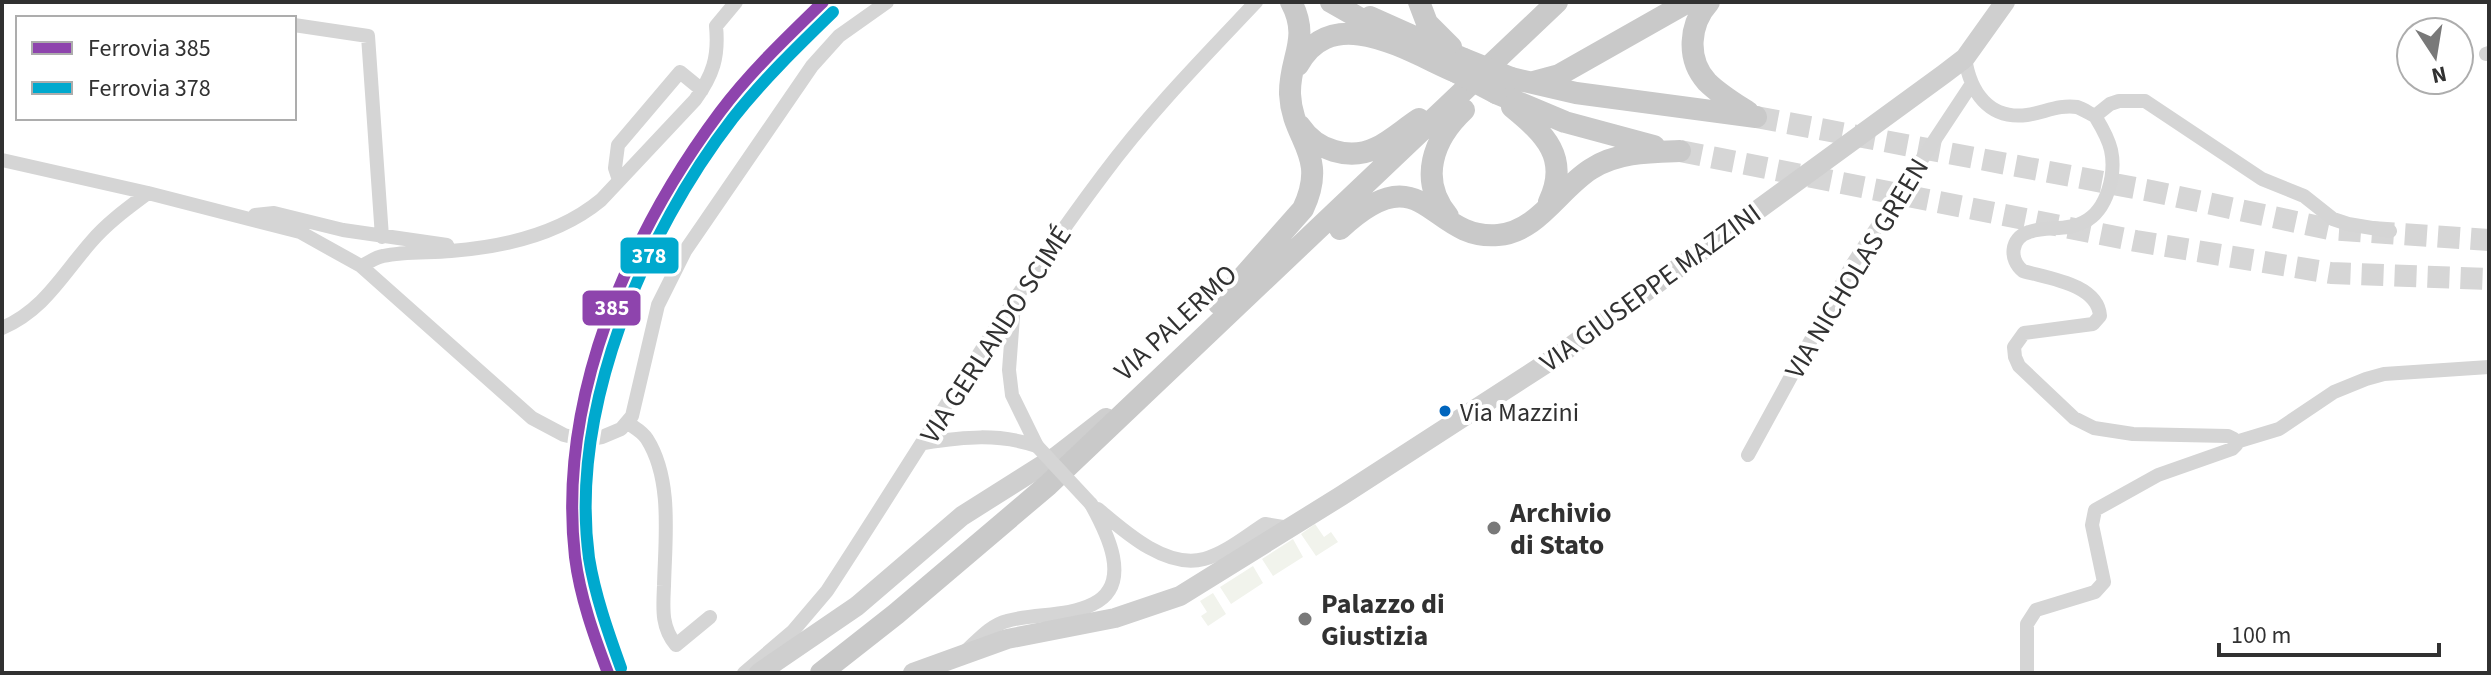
<svg xmlns="http://www.w3.org/2000/svg" width="2491" height="675" viewBox="0 0 2491 675" font-family="'Source Sans 3',sans-serif">
	<style>
		.green { fill: #f1f3ec }
		.lines { fill: none; stroke-linecap: round; stroke-linejoin: round }
		.primary-tunnel { stroke: #d6d6d6; stroke-width: 22; stroke-dasharray: 22 11; stroke-linecap: butt }
		.street { stroke: #d5d5d5; stroke-width: 14 }
		.secondary { stroke: #cfcfcf; stroke-width: 20 }
		.primary { stroke: #c9c9c9; stroke-width: 22 }
		.street-bridge { stroke: #d5d5d5; stroke-width: 14 }
		.primary-bridge { stroke: #c9c9c9; stroke-width: 22 }
		.rail-1-casing { stroke: #fff; stroke-width: 18 }
		.rail-2-casing { stroke: #fff; stroke-width: 18 }
		.rail-1 { stroke: #8e44ad; stroke-width: 12 }
		.rail-2 { stroke: #00a9ce; stroke-width: 12 }
		.bus-dot { fill: #0065bd; stroke: #fff; stroke-width: 3 }
		.poi-dot { fill: #797979; stroke: #fff; stroke-width: 3 }
		.labels { text-anchor: middle; stroke-width: 8; stroke-linejoin: round; paint-order: stroke }
		.bus-label { font-size: 26px; fill: #313131; stroke: #fff; text-anchor: start }
		.street-label { font-size: 28px; fill: #313131; stroke: #fff }
		.poi-label { font-size: 28px; font-weight: bold; fill: #313131; stroke: #fff; text-anchor: start }
		.line-badge { stroke: #fff; stroke-width: 3 }
		.badge-label { font-size: 22px; text-anchor: middle; font-weight: bold; fill: #fff }
	</style>
	<rect width="100%" height="100%" fill="#fff"/>
	<path class="green" d="M1315,524L1324,537L1331,532L1338,542L1316,556L1301,534Z
		M1293,539L1303,557L1273,576L1262,559Z
		M1253,566L1263,583L1231,604L1220,587Z
		M1213,593L1226,614L1208,626L1201,616L1207,612L1200,601Z"/>
	<g class="lines">
		<path class="primary-tunnel" d="M1756,117L2151,191L2329,229L2489,240
			M1680,151L2136,241L2331,273L2489,279"/>
		<path class="street" d="M294,25L368,36L382,237
			M2486,54L2489,53
			M1965,58C1970,91 1988,120 2027,115C2043,113 2060,104 2077,107C2083,109 2089,113 2095,116
			M2095,116L2110,104L2119,101H2145L2262,179L2304,196L2333,219L2348,224L2390,231
			M2,160L148,193L300,232L361,266L532,418L564,435L585,440L602,437L621,429L632,416L658,305L685,251L812,66L839,36L887,2
			M619,180L615,168L618,145L680,72L702,90
			M255,215L274,213L343,230L447,245
			M361,266C368,263 376,257 383,256C405,251 430,253 451,251C503,247 560,234 601,200L695,100C713,75 719,57 716,26L736,2
			M1014,303L1009,370L1012,395L1037,446
			M2,328C44,310 62,275 91,242C107,223 128,208 148,193
			M628,423C635,428 643,432 647,439C673,480 665,540 664,586C663,608 661,627 676,645L710,617
			M2236,442L2279,429L2334,392L2366,379L2384,374L2489,367
			M924,443C964,437 998,433 1037,446
			M1748,455L1852,265L1971,85
			M1098,509C1125,532 1166,569 1204,559C1226,553 1246,536 1265,524L1289,528
			M967,650C979,639 991,625 1007,621C1034,613 1068,617 1093,604C1134,584 1106,531 1091,504
			M744,673L793,631L827,591C918,452 1003,308 1103,175C1149,113 1203,58 1256,2
			M2027,673V624L2036,610L2095,592L2104,582L2092,525L2095,510L2158,475L2232,449L2236,445L2234,439L2228,436L2133,434L2094,428L2074,418L2019,366L2015,357L2014,347L2024,333L2093,324L2100,316C2098,284 2047,278 2023,271C2009,260 2010,238 2029,232C2046,226 2068,231 2084,222C2108,210 2116,173 2111,150C2108,137 2101,126 2095,116"/>
		<path class="secondary" d="M759,673L857,606L962,516L1057,456L1106,418
			M913,673L1007,639L1115,618L1180,596L1341,496L1559,355L1944,74L1965,58L2005,2"/>
		<path class="primary" d="M1331,2L1382,31
			M1419,2L1427,23L1451,47
			M1709,2C1689,24 1686,59 1707,82C1719,94 1734,103 1748,112
			M1370,17L1464,59
			M1298,65C1333,1 1409,52 1456,72
			M1511,78L1576,93L1756,117
			M1533,82L1559,75L1688,2
			M1496,93L1565,122L1654,146
			M1512,107C1545,134 1570,158 1549,202
			M1300,126C1316,150 1349,161 1376,148C1391,141 1405,128 1419,119
			M1448,216C1418,180 1433,139 1464,110
			M1340,229C1425,150 1429,241 1498,235C1538,232 1559,189 1591,169C1617,152 1650,152 1680,151
			M1219,304L1303,209C1329,154 1292,141 1290,94C1289,58 1311,39 1291,2
			M821,673L896,614L1048,485L1557,2"/>
		<path class="street-bridge" d="M1037,446L1091,504"/>
		<path class="primary-bridge" d="M1464,59L1511,78
			M1456,72L1496,93"/>
		<defs>
			<path id="rail-1" d="M608,673C594,636 580,597 575,557C557,400 628,235 720,112C750,72 787,37 823,2"/>
			<path id="rail-2" d="M621,668C608,632 595,595 589,558C569,409 644,233 733,118C763,80 798,46 833,12"/>
		</defs>
		<use href="#rail-1" class="rail-1-casing"/>
		<use href="#rail-2" class="rail-2-casing"/>
		<use href="#rail-1" class="rail-1"/>
		<use href="#rail-2" class="rail-2"/>
	</g>
	<circle class="bus-dot" cx="1445" cy="411" r="7"/>
	<g class="poi-dot">
		<circle cx="1494" cy="528" r="8"/>
		<circle cx="1305" cy="619" r="8"/>
	</g>
	<g class="labels">
		<g class="bus-label">
			<text x="1460" y="421">Via Mazzini</text>
		</g>
		<g class="street-label">
			<text transform="translate(1856 268) rotate(-59)" y="10">VIA NICHOLAS GREEN</text>
			<text transform="translate(1650 287) rotate(-36)" y="10">VIA GIUSEPPE MAZZINI</text>
			<text transform="translate(1175 322) rotate(-43)" y="10">VIA PALERMO</text>
			<text transform="translate(995 334) rotate(-57)" y="10">VIA GERLANDO SCIMÉ</text>
		</g>
		<g class="poi-label">
			<text x="1510" y="522">Archivio<tspan x="1510" dy="32">di Stato</tspan></text>
			<text x="1321" y="613">Palazzo di<tspan x="1321" dy="32">Giustizia</tspan></text>
		</g>
	</g>
	<g class="line-badge">
		<rect x="619" y="236" width="61" height="39" rx="8" fill="#00a9ce"/>
		<rect x="581" y="289" width="61" height="38" rx="8" fill="#8e44ad"/>
	</g>
	<g class="badge-label">
		<text x="649" y="263">378</text>
		<text x="612" y="315">385</text>
	</g>
	<rect width="2491" height="675" fill="none" stroke="#313131" stroke-width="8"/>
	<rect x="16" y="16" width="280" height="104" fill="#ffffff" stroke="#adadad" stroke-width="2"/>
	<rect x="32" y="42" width="40" height="12" fill="#8e44ad" stroke="#adadad" stroke-width="2"/>
	<text x="88" y="56" font-size="24" fill="#313131">Ferrovia 385</text>
	<rect x="32" y="82" width="40" height="12" fill="#00a9ce" stroke="#adadad" stroke-width="2"/>
	<text x="88" y="96" font-size="24" fill="#313131">Ferrovia 378</text>
	<g transform="translate(2435 56) rotate(168)"><circle r="38" fill="#ffffff" stroke="#adadad" stroke-width="2"/>
	<path d="M0-6L14 30L0 20L-14 30Z" fill="#797979"/>
	<text y="-12" font-size="22" font-weight="bold" text-anchor="middle" fill="#313131">N</text>
	</g>
	<path d="M2219 643v12h220v-12" fill="none" stroke="#313131" stroke-width="4"/>
	<text x="2231" y="643" font-size="24" fill="#313131" stroke="#ffffff" stroke-width="6" paint-order="stroke">100 m</text>
</svg>
